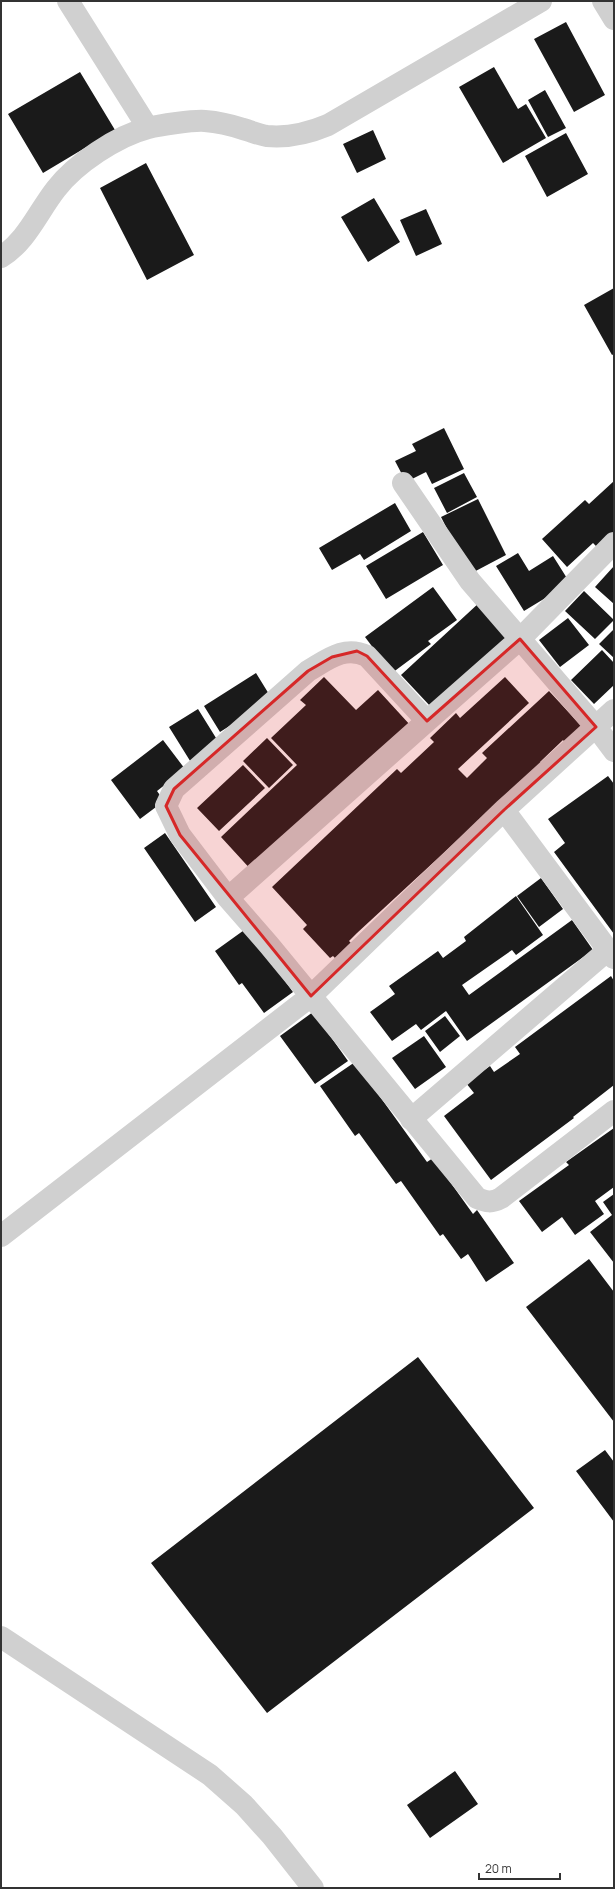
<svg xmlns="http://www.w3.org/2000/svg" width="615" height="1889" viewBox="0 0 615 1889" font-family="Manrope,sans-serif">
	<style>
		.building { fill: #1a1a1a }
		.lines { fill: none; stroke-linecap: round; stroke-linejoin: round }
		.street { stroke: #d0d0d0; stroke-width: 22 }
		.marked { fill: #d62828; fill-opacity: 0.2; stroke: #d62828; stroke-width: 3; stroke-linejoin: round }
	</style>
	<rect width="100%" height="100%" fill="#fff"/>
	<path class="building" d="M566,22L605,95L574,112L534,39Z
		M494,67L518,109L526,104L546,138L503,163L459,87Z
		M80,72L115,130L43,173L8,114Z
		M545,90L566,128L548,137L528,100Z
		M373,130L386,159L357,173L343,144Z
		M566,133L588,174L547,197L525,156Z
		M146,163L194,255L147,280L100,188Z
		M374,198L400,242L368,262L341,217Z
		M426,209L442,244L416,256L400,220Z
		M614,288V354L612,355L584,305Z
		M444,428L464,469L432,484L426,472L406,482L395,461L416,451L412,444Z
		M464,473L477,497L447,513L434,488Z
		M614,481V537L600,550L593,543L567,567L542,539L585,500L589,504Z
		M478,499L506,555L470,574L441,517Z
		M395,503L411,531L364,560L360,554L332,570L319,548Z
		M423,532L443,565L386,599L366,566Z
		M518,553L529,571L553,556L570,583L524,611L496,566Z
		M614,566V604L595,587Z
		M433,587L457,620L428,641L431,644L392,673L365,637Z
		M584,591L614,620L595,639L565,611Z
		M480,602L510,634L431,707L401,675Z
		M568,618L589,645L560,667L539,640Z
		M614,629V658L599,644Z
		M602,650L614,663V685L594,704L571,680Z
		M256,673L272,699L220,732L204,706Z
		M324,677L356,710L378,690L411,726L254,873L221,837L297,765L271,738L306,705L300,700Z
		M505,677L529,703L458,769L467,778L487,758L482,753L549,691L584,729L567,745L563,740L540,762L545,767L461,837L357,933L349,941L356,948L340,963L333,956L330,958L303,929L307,925L272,887L397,769L401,773L434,742L430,738L456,713L460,718Z
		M198,709L221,746L192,764L169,727Z
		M267,738L293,765L269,788L243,761Z
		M163,740L185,769L157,791L164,801L140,819L111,780Z
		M243,765L265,788L219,831L197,808Z
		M608,776L614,784V934L554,852L565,843L548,819Z
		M165,833L216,907L195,922L144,848Z
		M541,878L563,909L539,927L517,896Z
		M516,896L543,935L516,955L512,950L462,985L469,995L572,920L593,950L467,1041L446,1011L421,1030L416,1024L392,1041L370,1012L395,994L389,986L438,951L443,958L466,941L464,937Z
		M247,928L293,992L264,1013L242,983L239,985L215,951Z
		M611,976L614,981V1085L573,1117L574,1118L491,1180L444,1116L474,1093L466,1083L490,1066L494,1072L520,1054L515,1047Z
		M313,1012L348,1061L315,1084L280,1036Z
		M445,1016L460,1036L440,1052L425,1031Z
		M424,1036L446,1067L415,1089L392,1058Z
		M355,1062L427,1162L433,1158L473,1214L477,1210L514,1263L486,1282L468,1254L461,1259L443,1234L440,1236L401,1181L396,1184L359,1133L355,1136L320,1086Z
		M614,1128V1187L595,1201L604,1214L575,1235L562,1217L542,1232L519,1201L569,1165L566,1162Z
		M614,1194V1263L590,1232L612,1215L603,1202Z
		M589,1259L614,1292V1422L526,1307Z
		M418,1357L534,1508L267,1713L151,1563Z
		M605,1450L614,1462V1522L576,1471Z
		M455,1771L478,1804L430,1838L407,1805Z"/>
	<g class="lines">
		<path class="street" d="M68,1L148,128
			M603,1L614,19
			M1,257C26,242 38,212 56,189C75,164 117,136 148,128C159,125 194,120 205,121C218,122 231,125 243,129C251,131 259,135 267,136C288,138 309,133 328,125L541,1
			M403,483L470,581L520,639L614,543
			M427,721L520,639L596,727L614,751
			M504,810L614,958
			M228,898L427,721L367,656C344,645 327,660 308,671L174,789L166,806L180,835L228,898L269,945L477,1198C486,1202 492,1203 501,1198L614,1111
			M411,1119L608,950
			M1,1236L311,996L504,810L614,710
			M1,1637L210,1775L244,1805L272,1836L313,1888"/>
	</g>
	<path class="marked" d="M520,639L596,727L504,810L311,996L180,835L166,806L174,789L308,671L332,657L357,651L367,656L427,721Z"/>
	<rect width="615" height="1889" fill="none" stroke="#333333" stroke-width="4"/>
	<path d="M479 1873v6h81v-6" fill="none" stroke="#333333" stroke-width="2"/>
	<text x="485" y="1873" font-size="12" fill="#333333" stroke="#ffffff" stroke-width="3" paint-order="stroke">20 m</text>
</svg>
